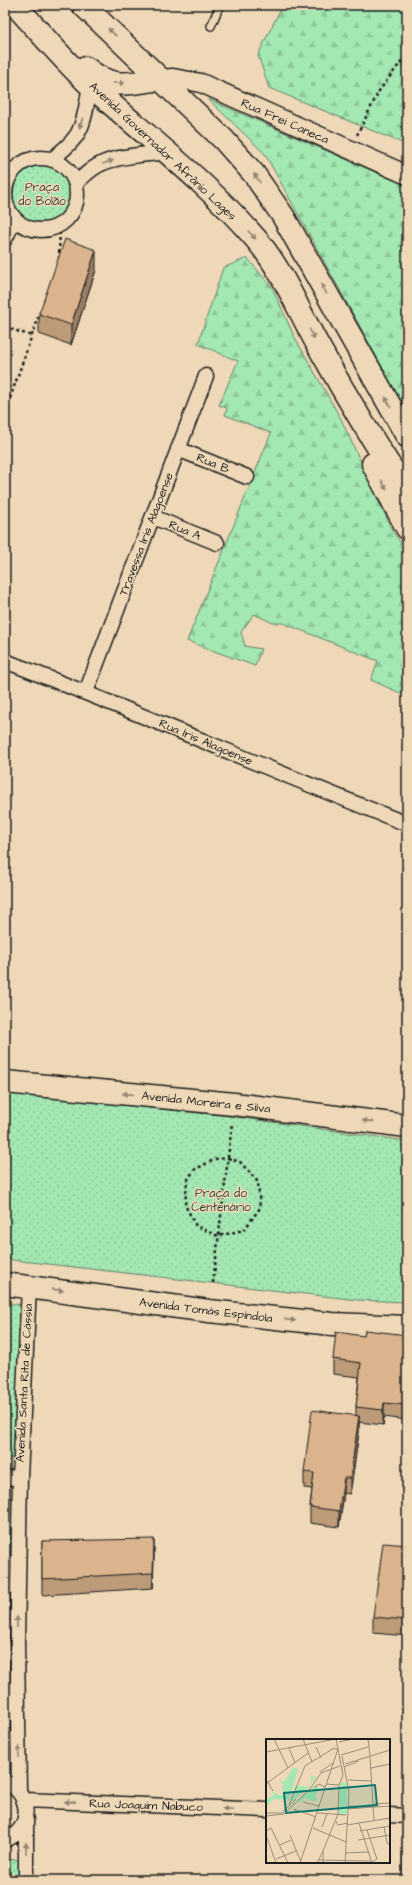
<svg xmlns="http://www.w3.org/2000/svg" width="412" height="1885" viewBox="0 0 412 1885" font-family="'Architects Daughter',sans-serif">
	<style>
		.forest { fill: url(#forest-firs); stroke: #608268 }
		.park { fill: url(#park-dots); stroke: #608268 }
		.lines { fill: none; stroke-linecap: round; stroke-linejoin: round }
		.service-casing { stroke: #1c1c1c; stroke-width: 10 }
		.minor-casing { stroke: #1c1c1c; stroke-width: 17 }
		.tertiary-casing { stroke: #1c1c1c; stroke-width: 21 }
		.primary-casing { stroke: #1c1c1c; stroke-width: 25 }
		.trunk-casing { stroke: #1c1c1c; stroke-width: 25 }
		.path { stroke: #1c1c1c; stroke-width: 2.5; stroke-dasharray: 3 3; stroke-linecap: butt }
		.service { stroke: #eed8b7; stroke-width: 7 }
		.minor { stroke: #eed8b7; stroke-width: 14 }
		.tertiary { stroke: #eed8b7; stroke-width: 18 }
		.primary { stroke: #eed8b7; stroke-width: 22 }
		.trunk { stroke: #eed8b7; stroke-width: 22 }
		.wall { fill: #bc9b79; stroke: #1c1c1c }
		.shaded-wall { fill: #997e63; stroke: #1c1c1c }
		.building { fill: #dbb48d; stroke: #1c1c1c }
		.oneway { fill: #908371 }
		.labels { text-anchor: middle; stroke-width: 3; stroke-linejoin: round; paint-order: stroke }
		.street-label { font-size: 12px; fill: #1c1c1c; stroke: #eed8b7 }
		.park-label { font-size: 12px; fill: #37453a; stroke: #eed8b7 }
		.inset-road { fill: none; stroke: #9a8d79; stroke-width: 1 }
		.view { fill: #0f766e; fill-opacity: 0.15; stroke: #0f766e; stroke-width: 2 }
		.inset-edge { fill: none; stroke: #1c1c1c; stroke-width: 2 }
	</style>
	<defs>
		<pattern id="forest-firs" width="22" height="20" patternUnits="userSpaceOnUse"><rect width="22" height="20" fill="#a3e7b3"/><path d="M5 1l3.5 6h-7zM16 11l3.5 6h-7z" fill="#8cc699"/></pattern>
		<pattern id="park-dots" width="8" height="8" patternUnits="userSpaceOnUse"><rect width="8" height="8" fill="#a3e7b3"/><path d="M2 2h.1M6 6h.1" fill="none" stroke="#8cc699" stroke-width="1.8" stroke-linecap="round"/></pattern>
	</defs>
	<rect width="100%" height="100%" fill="#eed8b7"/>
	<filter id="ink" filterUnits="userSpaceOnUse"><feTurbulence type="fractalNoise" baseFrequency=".025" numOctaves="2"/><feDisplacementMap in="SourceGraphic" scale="8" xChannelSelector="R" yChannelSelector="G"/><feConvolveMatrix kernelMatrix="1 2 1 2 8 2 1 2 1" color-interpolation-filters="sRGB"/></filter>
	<g filter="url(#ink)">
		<path class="forest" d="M281,5H407V145L269,88L258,55L279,12Z
			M208,99L407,186V412L265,154Z
			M247,258L272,287L294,336L341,419L393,532L407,551V696L371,680L378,661L283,623H273L254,614L241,632L245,646L261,649L255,666L187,641L271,433L225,415L227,408L219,405L238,361L198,344L223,268Z"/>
		<path class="park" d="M13 194a29 29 0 1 1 58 0a29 29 0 1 1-58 0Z
			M5,1093L228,1116L407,1141V1302L358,1300L5,1259Z
			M5,1303L22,1305L16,1454L5,1464Z
			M5,1498H12L13,1607L5,1609Z
			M5,1657H13L14,1773L5,1775Z
			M5,1859L22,1860L23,1880H5Z"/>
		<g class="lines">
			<defs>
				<path id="service" d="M211,26L220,5"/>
				<path id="minor" d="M5 194a36 36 0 1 1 72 0a36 36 0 1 1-72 0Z
					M52,160C60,152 72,144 78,133C86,119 87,100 90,85
					M76,183C84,176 92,167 103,163C122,155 146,155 167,152
					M5,239L15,219
					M178,449L247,477
					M153,517L217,543
					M5,661C140,713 272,771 407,824
					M86,692L206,376
					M5,1478L20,1477
					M5,1782C32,1793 33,1830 5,1840
					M19,1791L17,1641L20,1477L29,1286
					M25,1800L267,1810
					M389,1815L407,1816
					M26,1880V1820"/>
				<path id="tertiary" d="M160,79L173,78L201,83L407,175"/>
				<path id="primary" d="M15,5C40,32 64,61 91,86C146,136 207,182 256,239C284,272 299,312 320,349C347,398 376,446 407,492
					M83,5L224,140L254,174L283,216L407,436
					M86,68C113,90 128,84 160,79
					M373,464L407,528"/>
				<path id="trunk" d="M5,1082L234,1104L407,1126
					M5,1284L209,1311L332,1324L407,1327"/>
			</defs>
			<use href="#service" class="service-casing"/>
			<use href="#minor" class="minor-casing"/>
			<use href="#tertiary" class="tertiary-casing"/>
			<use href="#primary" class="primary-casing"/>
			<use href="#trunk" class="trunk-casing"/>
			<path class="path" d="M357,135L379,91L407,54
				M59,259L60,225
				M5,327L32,336
				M8,404L40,312
				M228,1158L240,1162L258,1182L260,1208L244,1230L218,1236L196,1226L185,1205L187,1181L194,1170L215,1159Z
				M213,1283L232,1124"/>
			<use href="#service" class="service"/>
			<use href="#minor" class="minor"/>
			<use href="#tertiary" class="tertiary"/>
			<use href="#primary" class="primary"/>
			<use href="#trunk" class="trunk"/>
		</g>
		<path class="wall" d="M96,270L71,345L39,334V314Z
			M407,1335V1420L384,1417L383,1425L359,1422V1432L350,1494L344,1493L339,1527L310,1523V1507L312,1489L304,1488V1472L356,1416V1407L359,1377L333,1374V1359L364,1336Z
			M42,1541L154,1555L153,1588L42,1595Z
			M407,1545V1636L373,1633V1617Z"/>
		<path class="shaded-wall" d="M96,250V270L71,345V325Z
			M384,1403V1417L383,1425V1410Z
			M359,1416V1432L350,1494V1478Z
			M344,1478V1493L339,1527V1511Z
			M154,1539V1555L153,1588V1573Z"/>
		<path class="building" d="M65,239L96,250L71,325L39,314Z
			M365,1330L407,1335V1405L384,1403L383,1410L356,1407L361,1363L333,1359L336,1332L364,1336Z
			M312,1410L359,1416L350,1478H344L339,1511L310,1507L314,1473L304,1472Z
			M154,1539L153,1573L42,1579V1541Z
			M383,1543L407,1545V1620L373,1617Z
			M403,1841H407V1880H403Z"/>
		<defs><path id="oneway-solid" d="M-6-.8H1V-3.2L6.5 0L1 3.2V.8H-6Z"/></defs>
		<g class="oneway">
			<use href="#oneway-solid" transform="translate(112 32) rotate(-136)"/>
			<use href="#oneway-solid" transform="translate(119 83) rotate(1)"/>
			<use href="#oneway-solid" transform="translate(81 123) rotate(107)"/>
			<use href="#oneway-solid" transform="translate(108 162) rotate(-19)"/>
			<use href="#oneway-solid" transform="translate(257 178) rotate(-126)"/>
			<use href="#oneway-solid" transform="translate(252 235) rotate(47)"/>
			<use href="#oneway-solid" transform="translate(324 289) rotate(-119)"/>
			<use href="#oneway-solid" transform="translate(312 334) rotate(62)"/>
			<use href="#oneway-solid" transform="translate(388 402) rotate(-119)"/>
			<use href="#oneway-solid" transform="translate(384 485) rotate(62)"/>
			<use href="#oneway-solid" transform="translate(128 1094) rotate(-175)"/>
			<use href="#oneway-solid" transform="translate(368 1121) rotate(-173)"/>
			<use href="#oneway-solid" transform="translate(58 1290) rotate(8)"/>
			<use href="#oneway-solid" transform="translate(290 1320) rotate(6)"/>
			<use href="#oneway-solid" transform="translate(17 1622) rotate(-89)"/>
			<use href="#oneway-solid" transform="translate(19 1752) rotate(-91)"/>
			<use href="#oneway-solid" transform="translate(70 1802) rotate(-178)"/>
			<use href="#oneway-solid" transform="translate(228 1809) rotate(-178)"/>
			<use href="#oneway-solid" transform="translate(26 1848) rotate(-90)"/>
		</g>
	</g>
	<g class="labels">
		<g class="street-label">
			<text transform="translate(285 121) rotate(24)" y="4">Rua Frei Caneca</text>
			<text transform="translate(163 151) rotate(43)" y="4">Avenida Governador Afrânio Lages</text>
			<text transform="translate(213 463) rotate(22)" y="4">Rua B</text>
			<text transform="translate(185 530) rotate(22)" y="4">Rua A</text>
			<text transform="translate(146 534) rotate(-69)" y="4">Travessa Íris Alagoense</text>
			<text transform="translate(206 742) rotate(23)" y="4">Rua Íris Alagoense</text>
			<text transform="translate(206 1102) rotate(6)" y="4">Avenida Moreira e Silva</text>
			<text transform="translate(206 1310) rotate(7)" y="4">Avenida Tomás Espíndola</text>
			<text transform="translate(24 1383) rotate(-87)" y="4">Avenida Santa Rita de Cássia</text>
			<text transform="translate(146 1805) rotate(2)" y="4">Rua Joaquim Nabuco</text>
		</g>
		<g class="park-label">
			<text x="42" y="191">Praça<tspan x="42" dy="14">do Bolão</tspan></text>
			<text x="221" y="1197">Praça do<tspan x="221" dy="14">Centenário</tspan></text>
		</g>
	</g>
	<g transform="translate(266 1739)">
		<rect width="124" height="124" fill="#eed8b7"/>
		<path d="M27,29L32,30L23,61L8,60L0,67V60L8,56L6,52L15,57L18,55L16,49L18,46L12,41L18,43ZM45,37L50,38L43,48L24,64L30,46L41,48L45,45ZM50,46L53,49L49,59H51L50,63L40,59L36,63L32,62Z" fill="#a3e7b3"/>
		<path d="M76,43L80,44L81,49V75H73L74,46Z" fill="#a3e7b3"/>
		<path class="inset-road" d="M8,0L22,29M37,0L46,23M102,0L104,17M73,3L87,0M50,8L55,19M23,9L29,24M0,13L70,0M75,16L102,8M76,17L83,53L79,124M104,18L107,66M79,25L124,11M78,28L93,22M105,29L124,25M54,33L67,24M0,40L7,52M82,41L106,42M0,45L42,14M60,45L73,46M48,49L53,45L59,48M37,63L53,67M108,65L124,64M23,66L39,27L68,9M83,67L109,68L106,66M107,68L108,81M109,68L124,67M82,70L107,68M30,73L28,70L50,78M0,74H16L30,60M51,74L80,76M0,77L18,75L44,50L55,34L74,27M70,82L72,86L82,84M93,84L106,124M81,86L124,79M56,88L61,75M118,88L121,104L124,106M47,89L80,103M101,91L111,120L106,123M0,92L5,89L22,124M94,92L124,87M0,96L10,124M24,96L35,123M92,101L124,96M14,106L25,101M79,114L102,113M10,120L30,112M52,121L105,122M34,124L72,10H68M51,124L57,112M57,124V112L72,75L73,46L77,36L70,0"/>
		<path class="view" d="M109,46L111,66L20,74L18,54Z"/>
		<rect width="124" height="124" class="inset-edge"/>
	</g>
	<rect width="412" height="1885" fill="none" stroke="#eed8b7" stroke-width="20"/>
	<rect x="10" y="10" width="392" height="1865" fill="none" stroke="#1c1c1c" stroke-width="1.5" filter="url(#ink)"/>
</svg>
